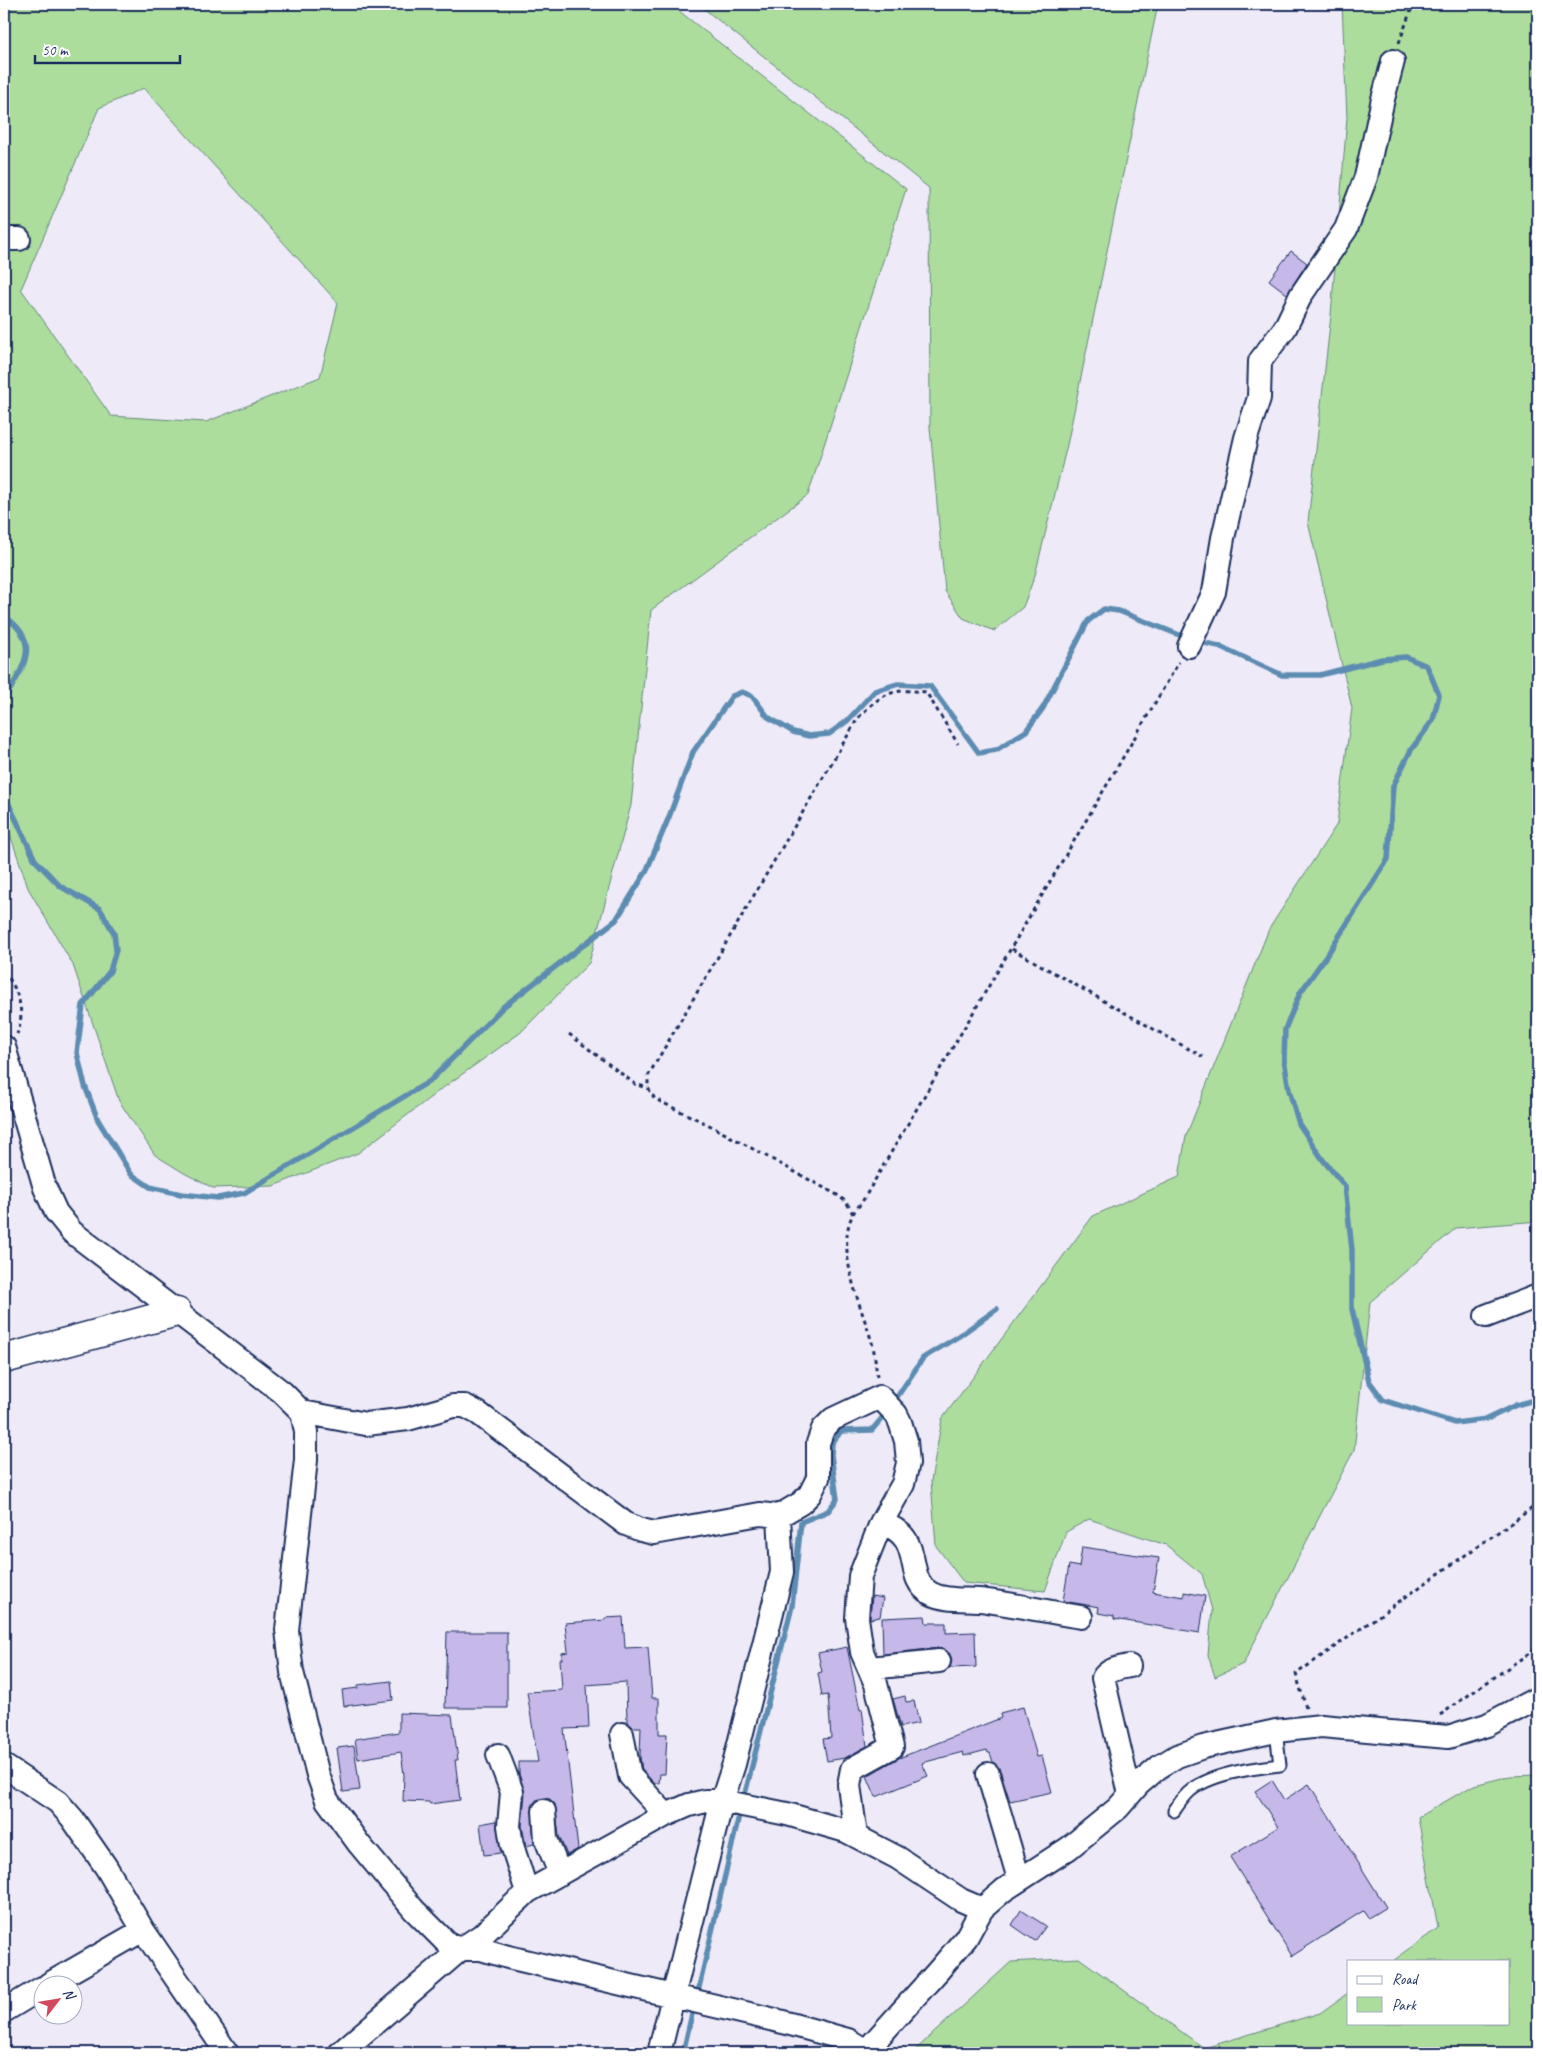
<svg xmlns="http://www.w3.org/2000/svg" width="1542" height="2057" viewBox="0 0 1542 2057" font-family="Caveat,sans-serif">
	<style>
		.green { fill: #addd9c; stroke: #64867d; fill-rule: evenodd }
		.lines { fill: none; stroke-linecap: round; stroke-linejoin: round }
		.stream { stroke: #5d8cb2; stroke-width: 5.5 }
		.building { fill: #c6b8e9; stroke: #1b2f5e }
		.service-casing { stroke: #1b2f5e; stroke-width: 15 }
		.minor-casing { stroke: #1b2f5e; stroke-width: 26 }
		.tertiary-casing { stroke: #1b2f5e; stroke-width: 31 }
		.path { stroke: #1b2f5e; stroke-width: 3; stroke-dasharray: 4 4; stroke-linecap: butt }
		.service { stroke: #fff; stroke-width: 11 }
		.minor { stroke: #fff; stroke-width: 22 }
		.tertiary { stroke: #fff; stroke-width: 28 }
	</style>
	<rect width="100%" height="100%" fill="#eeeaf8"/>
	<filter id="ink" filterUnits="userSpaceOnUse"><feTurbulence type="fractalNoise" baseFrequency=".02" numOctaves="2"/><feDisplacementMap in="SourceGraphic" scale="10" xChannelSelector="R" yChannelSelector="G"/><feConvolveMatrix kernelMatrix="1 2 1 2 8 2 1 2 1" color-interpolation-filters="sRGB"/></filter>
	<g filter="url(#ink)">
		<path class="green" d="M4,4H670L906,189L808,495L651,610L631,805L589,963L520,1033L440,1090L358,1153L273,1186L213,1188L184,1173L155,1155L119,1101L73,965L28,888L4,816ZM144,88L338,303L320,377L206,422L111,416L21,289L99,108Z
			M698,4H1158L1067,445L1035,575L1023,607L994,631L963,618L945,591L930,427L929,188Z
			M1342,4H1538V1221L1456,1228L1370,1302L1354,1450L1243,1664L1215,1677L1208,1655L1212,1610L1202,1574L1166,1545L1089,1519L1066,1532L1045,1591L964,1583L936,1546L931,1481L942,1419L1093,1216L1179,1177L1186,1136L1269,929L1337,824L1352,708L1308,522L1331,315L1347,118Z
			M1538,1775V2053H912L1011,1962L1079,1958L1204,2048L1320,2013L1348,1993V2023H1508V1961H1393L1438,1928L1418,1817L1474,1785L1510,1776Z"/>
		<g class="lines">
			<path class="stream" d="M4,616C44,643 22,668 4,700
				M1195,641L1219,646L1282,675H1320L1382,659L1406,657L1427,666L1439,695L1433,720L1411,750L1393,786L1388,859L1329,952L1300,993L1285,1029L1284,1059L1289,1090L1299,1124L1323,1160L1345,1186L1352,1250V1309L1369,1381L1383,1400L1455,1423L1487,1419L1516,1405L1538,1399
				M4,794L35,860L60,886L100,909L114,933L116,950L110,971L83,1005L77,1053L85,1086L98,1120L131,1174L150,1187L181,1194L218,1198L244,1193L430,1081L503,1007L616,920L646,872L669,817L693,752L732,696L742,692L752,696L768,717L793,732L809,736L829,734L847,721L875,691L898,684L930,686L979,753L996,750L1026,731L1043,708L1088,621L1104,609L1119,611L1187,638
				M893,1403L923,1358L959,1336L997,1309
				M743,1802L792,1606L801,1522L828,1511L837,1499L831,1455L832,1443L841,1431L872,1430L888,1411
				M697,1996L740,1811
				M683,2053L694,2005"/>
		</g>
		<path class="building" d="M1291,251L1307,263L1287,294L1269,280Z
			M1082,1547L1159,1558L1153,1592L1184,1597V1592L1205,1596L1200,1633L1114,1619V1616L1098,1613L1099,1607L1063,1601L1069,1565L1079,1567Z
			M872,1596L883,1598L880,1617L870,1619Z
			M925,1616L926,1623H946V1633L975,1632L976,1667L950,1668L952,1660L950,1654L945,1649L938,1648L883,1654L882,1618Z
			M623,1617L625,1648L648,1647L652,1698H659V1734H667L665,1774H660L659,1783H654L642,1770L640,1757L641,1727H633L627,1722L626,1682L587,1685L589,1728L564,1729L578,1849L567,1855L559,1836L555,1804L550,1799L544,1798L536,1800L532,1806L534,1844L526,1846L522,1826L525,1793L519,1774V1762H538L527,1692L562,1690L560,1659H562V1653L568,1652L565,1623L605,1620V1618Z
			M447,1632H507V1708H445Z
			M847,1647L860,1710L862,1709L867,1746L845,1758L827,1761L823,1739L831,1738L828,1695L822,1696L818,1673L822,1672L818,1653Z
			M391,1681L393,1700L344,1706L342,1690L358,1688V1685Z
			M905,1696L906,1702L914,1701L919,1723L901,1727L893,1699Z
			M1023,1707L1037,1757L1042,1756L1052,1792L1010,1801L1000,1770L993,1762L990,1753H988L987,1750L964,1756L963,1752L922,1763L928,1776L876,1797L867,1776L899,1758L1001,1718L1000,1713Z
			M399,1713L452,1715L458,1760H455L460,1800L430,1804L429,1802L403,1801L404,1775L401,1752L358,1759L355,1739L399,1732Z
			M354,1746L360,1790L343,1792L337,1748Z
			M1272,1780L1284,1800L1309,1784L1386,1907L1368,1918L1363,1911L1292,1956L1230,1857L1278,1827L1255,1791Z
			M496,1821L501,1853L484,1855L480,1824Z
			M1021,1910L1046,1926L1035,1941L1012,1925Z"/>
		<g class="lines">
			<defs>
				<path id="service" d="M1174,1811C1178,1805 1183,1798 1188,1793C1207,1774 1254,1768 1280,1765L1276,1731"/>
				<path id="minor" d="M4,239H19
					M1189,646L1214,592L1223,538L1246,438L1259,398L1260,361L1285,328L1301,295L1346,229L1366,177L1383,99L1393,61
					M4,1047L45,1188L56,1212L72,1232L282,1392L302,1412L306,1432V1460L287,1630L292,1672L318,1775L327,1800L359,1844L414,1910L449,1945L461,1949H481L508,1957L783,2022L848,2040L866,2051L938,1971L966,1938L982,1909
					M1486,1316L1538,1296
					M302,1412L366,1424L408,1419L453,1406H465L478,1413L626,1524L641,1530L654,1533L760,1514L779,1516L801,1503L810,1494L818,1478V1443L823,1429L833,1419L880,1397L896,1414L900,1422L906,1441L908,1463L903,1484L881,1523L860,1576L857,1618L862,1652L876,1684L892,1747L852,1769L849,1785L856,1836
					M881,1523C927,1537 902,1577 930,1593C946,1602 969,1598 987,1601C1018,1605 1049,1612 1081,1617
					M1129,1666C1120,1668 1108,1669 1103,1678L1130,1794
					M870,1668L939,1661
					M622,1734L630,1776L666,1815
					M498,1755L512,1792L509,1826L512,1845L527,1892
					M4,1766L58,1802L72,1818L106,1867L143,1930L227,2053
					M988,1774L1019,1879
					M544,1811L546,1839L560,1874
					M49,1984L143,1930
					M4,2011L42,1988
					M340,2053L461,1949L482,1935L527,1892L666,1815L689,1805L706,1801H722L787,1814L846,1831L898,1858L961,1900L982,1909L1004,1890L1069,1848L1118,1808L1138,1785L1159,1767L1177,1756L1203,1747L1276,1731L1321,1726L1448,1737L1487,1725L1538,1698
					M659,2053L722,1801L734,1764L782,1572L779,1516"/>
				<path id="tertiary" d="M4,1359L177,1312"/>
			</defs>
			<use href="#service" class="service-casing"/>
			<use href="#minor" class="minor-casing"/>
			<use href="#tertiary" class="tertiary-casing"/>
			<path class="path" d="M1399,43L1413,4
				M1012,949L1203,1057
				M4,972C18,988 26,1013 17,1034
				M569,1034L635,1084L648,1088
				M853,1214L847,1203L839,1196L711,1126L655,1099L648,1088V1076L858,718C882,693 892,688 926,692L958,744
				M877,1377C876,1367 875,1356 873,1346C863,1310 834,1250 853,1214C855,1210 859,1206 862,1202L1179,662
				M1306,1708L1296,1674L1538,1504
				M1440,1715L1538,1647"/>
			<use href="#service" class="service"/>
			<use href="#minor" class="minor"/>
			<use href="#tertiary" class="tertiary"/>
		</g>
	</g>
	<rect width="1542" height="2057" fill="none" stroke="#fff" stroke-width="20"/>
	<rect x="10" y="10" width="1522" height="2037" fill="none" stroke="#1b2f5e" stroke-width="2" filter="url(#ink)"/>
	<rect x="1347" y="1960" width="162" height="65" fill="#ffffff" stroke="#a4acbf"/>
	<rect x="1357" y="1976" width="25" height="8" fill="#ffffff" stroke="#a4acbf"/>
	<text x="1392" y="1984" font-size="15" fill="#1b2f5e">Road</text>
	<rect x="1357" y="1997" width="25" height="15" fill="#addd9c" stroke="#a4acbf"/>
	<text x="1392" y="2010" font-size="15" fill="#1b2f5e">Park</text>
	<g transform="translate(58 2000) rotate(59)"><circle r="24" fill="#ffffff" stroke="#a4acbf"/>
	<path d="M0-4L9 19L0 12L-9 19Z" fill="#d1495b"/>
	<text y="-8" font-size="14" font-weight="bold" text-anchor="middle" fill="#1b2f5e">N</text>
	</g>
	<path d="M35 55v8h145v-8" fill="none" stroke="#1b2f5e" stroke-width="2.5"/>
	<text x="42" y="55" font-size="15" fill="#1b2f5e" stroke="#ffffff" stroke-width="4" paint-order="stroke">50 m</text>
</svg>
